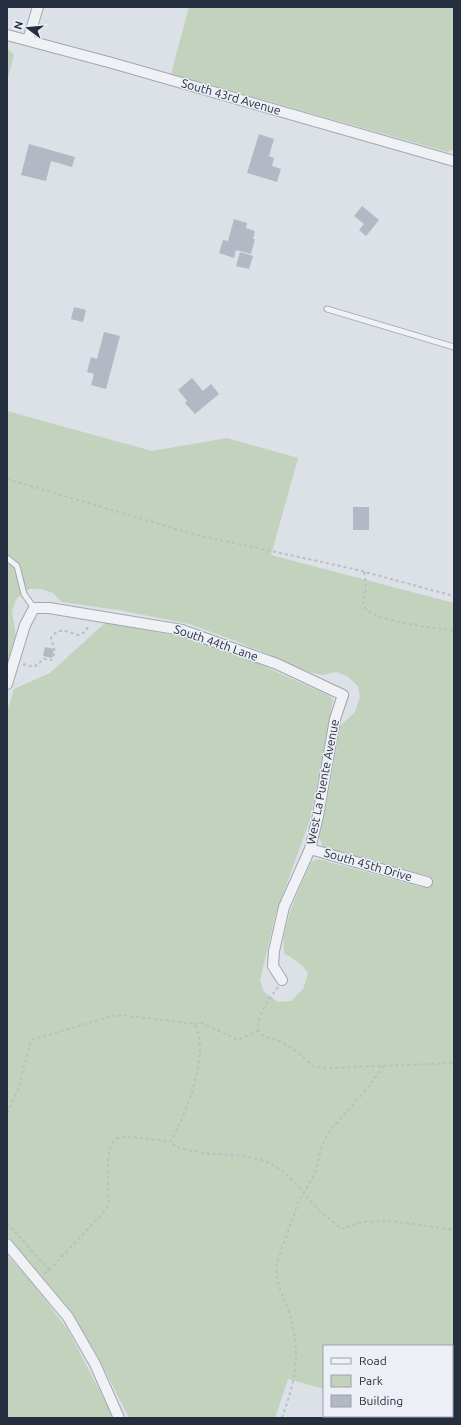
<svg xmlns="http://www.w3.org/2000/svg" width="461" height="1425" viewBox="0 0 461 1425" font-family="Ubuntu,sans-serif">
	<style>
		.green { fill: #c2d2bd }
		.building { fill: #b3b9c4 }
		.lines { fill: none; stroke-linecap: round; stroke-linejoin: round }
		.service-casing { stroke: #a1a7b1; stroke-width: 7 }
		.minor-casing { stroke: #a1a7b1; stroke-width: 12 }
		.path { stroke: #babec5; stroke-width: 2; stroke-dasharray: 3 3; stroke-linecap: butt }
		.service { stroke: #eff1f5; stroke-width: 5 }
		.minor { stroke: #eff1f5; stroke-width: 10 }
		.labels { text-anchor: middle; stroke-width: 3; stroke-linejoin: round; paint-order: stroke }
		.street-label { font-size: 12px; fill: #252e3e; stroke: #eceff5 }
	</style>
	<rect width="100%" height="100%" fill="#dce0e7"/>
	<path class="green" d="M189,7H454V149L448,152L171,74Z
		M7,48L14,55L7,81Z
		M7,411L152,451L227,438L298,458L271,555L454,603V1418H383L384,1416H452V1346H324V1389L288,1379L275,1418H129L96,1353L70,1310L7,1235V711L14,689L50,673L106,622L187,638L239,655L330,696L333,700L311,817L276,913L260,980L264,992L278,1002L291,1001L303,989L308,973L302,965L284,953C280,925 301,887 311,862L318,859L425,888L429,876L323,847L319,837L329,791L340,726L355,712L360,697L358,686L347,676L336,672L322,675L312,673L236,641L189,624L118,610L62,602L53,593L40,589H29L16,599L12,611L16,637L7,667Z
		M7,1255L34,1285L68,1330L114,1418H7Z"/>
	<path class="building" d="M259,134L274,139L269,156L274,158L272,166L281,169L277,182L247,173Z
		M29,144L75,157L72,167L51,161L46,181L21,175Z
		M362,206L379,220L366,236L359,230L364,224L354,216Z
		M234,219L247,223L246,228L255,231L253,239H255L251,254L236,250L234,258L219,253L223,240L228,241Z
		M240,252L253,256L249,269L236,266Z
		M74,307L86,310L83,322L71,319Z
		M104,332L120,336L106,389L91,385L94,374L87,372L91,357L97,359Z
		M192,378L203,391L211,384L219,394L195,414L185,403L187,401L178,390Z
		M353,507H369V530H353Z
		M45,647L54,649L52,658L43,656Z"/>
	<g class="lines">
		<defs>
			<path id="service" d="M327,309L454,347
				M7,558L17,566L24,594L34,608"/>
			<path id="minor" d="M7,35L112,63L454,161
				M28,40L38,7
				M7,684L25,625L34,608H49L182,630L277,664L343,695L335,719L318,816L310,849L284,907L274,951L273,966L282,980
				M310,849L427,882
				M7,1244L68,1317L95,1364L119,1418"/>
		</defs>
		<use href="#service" class="service-casing"/>
		<use href="#minor" class="minor-casing"/>
		<path class="path" d="M7,479L193,534L354,569L454,596
			M364,572C365,577 366,582 366,587C366,594 360,601 365,608C374,621 436,628 454,631
			M23,664L34,667L44,659L52,660L55,652L51,638C60,625 67,633 79,635L85,632L89,625
			M278,987C269,1000 257,1013 258,1030L265,1037L278,1040L296,1051L313,1066L327,1068L454,1063
			M258,1030L238,1040L202,1023L194,1024C212,1052 185,1116 170,1143C200,1160 237,1149 269,1163C290,1173 302,1193 318,1209C325,1216 334,1222 341,1229L363,1222L392,1221L454,1230
			M7,1113L18,1090L31,1040L112,1016L122,1015L194,1024
			M7,1223L49,1270L44,1274
			M49,1270L104,1212C106,1209 108,1206 108,1203C111,1188 101,1147 118,1138C125,1135 133,1137 139,1138C150,1140 159,1138 169,1143
			M282,1418C295,1380 301,1359 291,1318C286,1300 273,1282 277,1262L298,1203L315,1173L322,1146L328,1133L367,1089L384,1065"/>
		<use href="#service" class="service"/>
		<use href="#minor" class="minor"/>
	</g>
	<g class="labels">
		<g class="street-label">
			<text transform="translate(231 97) rotate(16)" y="4">South 43rd Avenue</text>
			<text transform="translate(216 643) rotate(19)" y="4">South 44th Lane</text>
			<text transform="translate(323 782) rotate(-79)" y="4">West La Puente Avenue</text>
			<text transform="translate(368 865) rotate(16)" y="4">South 45th Drive</text>
		</g>
	</g>
	<rect width="461" height="1425" fill="none" stroke="#252e3e" stroke-width="16"/>
	<rect x="323" y="1345" width="130" height="72" fill="#eceff5" stroke="#9ca2ac"/>
	<rect x="331" y="1358" width="20" height="6" fill="#eff1f5" stroke="#9ca2ac"/>
	<text x="359" y="1365" font-size="12" fill="#252e3e">Road</text>
	<rect x="331" y="1375" width="20" height="12" fill="#c2d2bd" stroke="#9ca2ac"/>
	<text x="359" y="1385" font-size="12" fill="#252e3e">Park</text>
	<rect x="331" y="1395" width="20" height="12" fill="#b3b9c4" stroke="#9ca2ac"/>
	<text x="359" y="1405" font-size="12" fill="#252e3e">Building</text>
	<g transform="translate(28 28) rotate(286)" stroke="#eceff5" stroke-width="3" paint-order="stroke">
	<path d="M0-3L7 15L0 10L-7 15Z" fill="#252e3e"/>
	<text y="-6" font-size="11" font-weight="bold" text-anchor="middle" fill="#252e3e">N</text>
	</g>
</svg>
